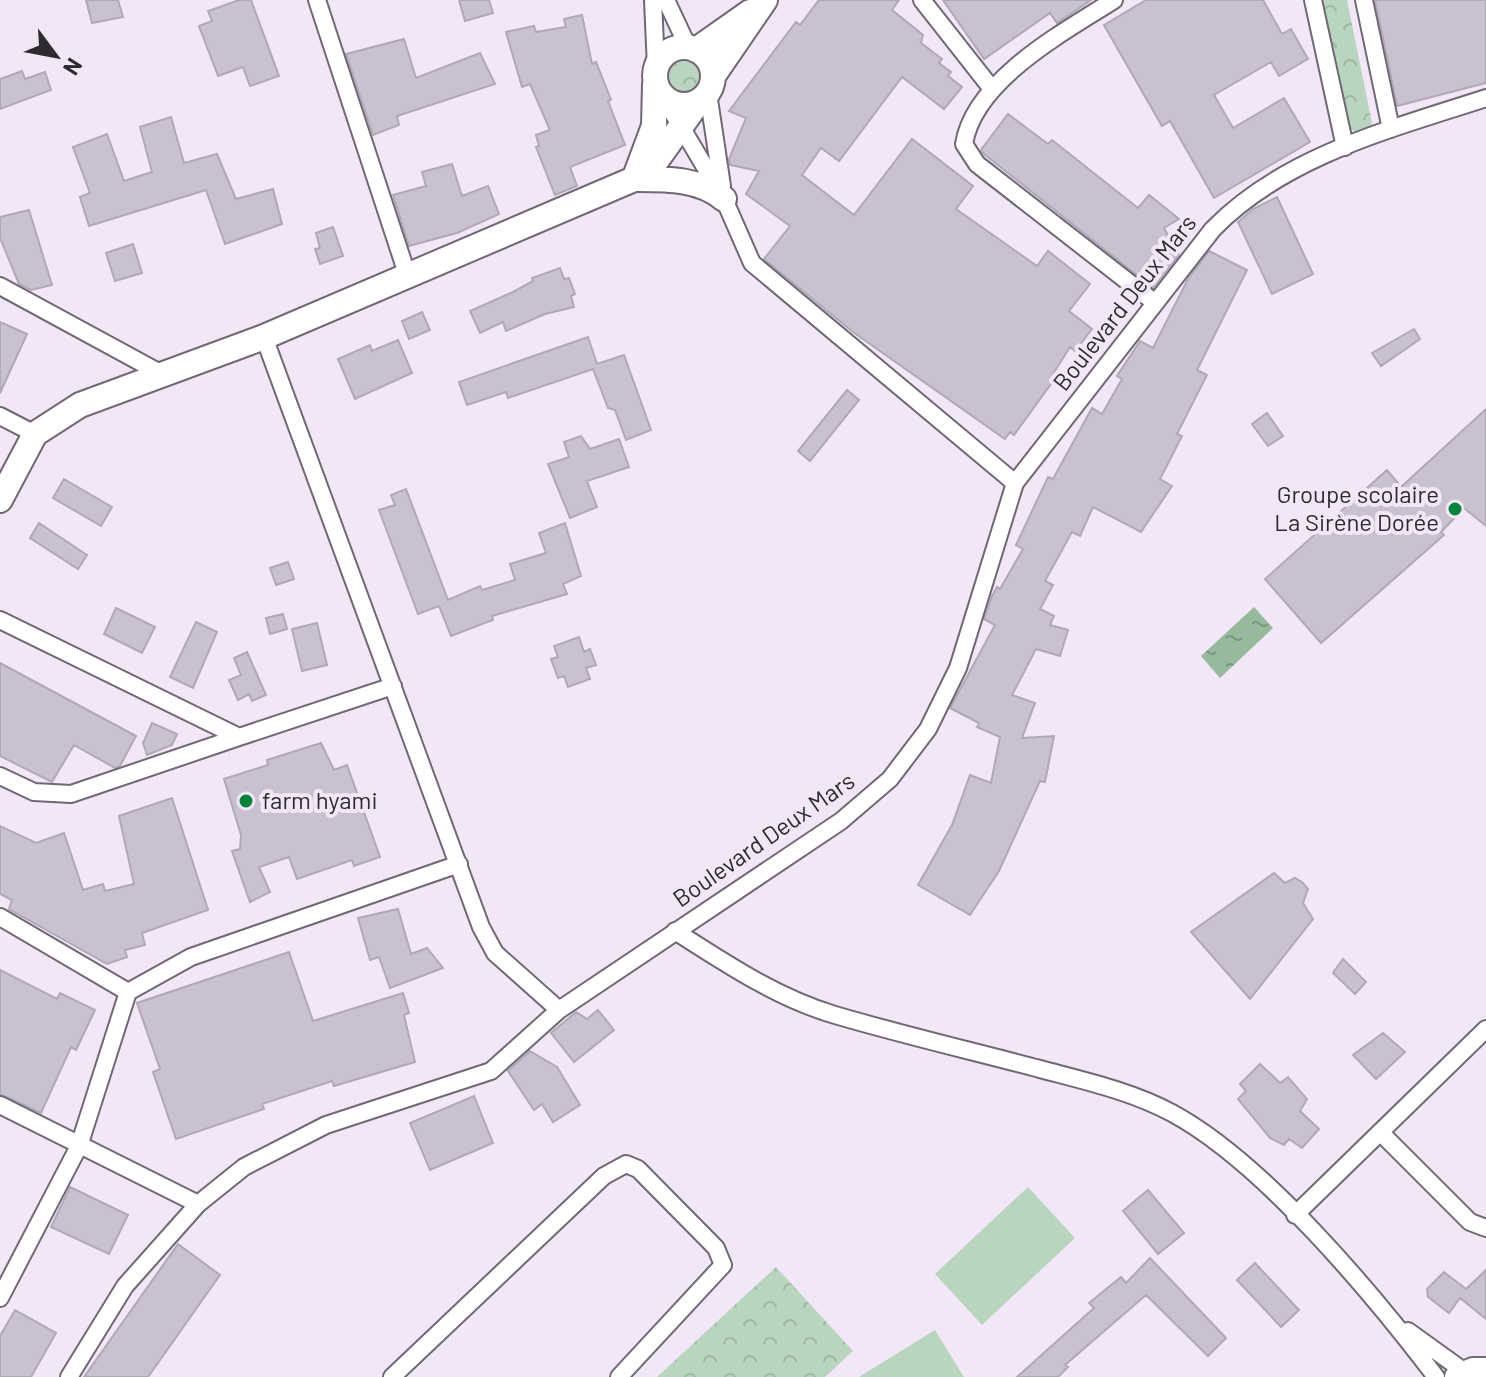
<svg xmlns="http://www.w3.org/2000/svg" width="1486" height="1377" viewBox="0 0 1486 1377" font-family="Barlow,sans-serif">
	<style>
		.grass { fill: #bad5bf }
		.park { fill: url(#park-crowns) }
		.water { fill: url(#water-ripples) }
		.building { fill: #cac1d0; stroke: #b1a8b7; stroke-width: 2 }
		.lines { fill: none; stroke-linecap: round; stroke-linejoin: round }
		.street-casing { stroke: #716875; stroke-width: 20 }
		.secondary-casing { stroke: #716875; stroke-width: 28 }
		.street { stroke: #fff; stroke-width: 16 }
		.secondary { stroke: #fff; stroke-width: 24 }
		.poi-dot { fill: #02833d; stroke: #f1e7f6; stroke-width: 3 }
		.labels { text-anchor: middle; stroke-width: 8; stroke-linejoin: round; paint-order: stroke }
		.street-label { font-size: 24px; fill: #2e2b30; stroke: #f1e7f6 }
		.poi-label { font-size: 24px; fill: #2e2b30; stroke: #f1e7f6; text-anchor: end }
	</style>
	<defs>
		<pattern id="park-crowns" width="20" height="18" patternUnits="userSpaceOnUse" patternTransform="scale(2)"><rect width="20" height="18" fill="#bad5bf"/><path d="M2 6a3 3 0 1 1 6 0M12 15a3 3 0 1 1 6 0" fill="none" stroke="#a0b7a4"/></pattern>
		<pattern id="water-ripples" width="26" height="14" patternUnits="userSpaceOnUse" patternTransform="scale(2)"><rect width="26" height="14" fill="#97ba9e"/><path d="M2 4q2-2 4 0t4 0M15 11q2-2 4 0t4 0" fill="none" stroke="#7c9781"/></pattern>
	</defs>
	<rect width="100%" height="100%" fill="#f1e7f6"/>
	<path class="grass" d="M1028,1187L1075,1238L982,1325L935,1274Z
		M935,1330L964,1377H859Z"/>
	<path class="park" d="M1318,0H1347L1372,123L1367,134L1351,130L1345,122Z
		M662 76a22 22 0 1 1 44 0a22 22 0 1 1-44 0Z
		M776,1267L853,1351L825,1377H657Z"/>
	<path class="water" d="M1254,607L1273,628L1220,678L1201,656Z"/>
	<path class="building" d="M86,0H118L123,17L92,23Z
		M239,0H251L279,76L250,86L243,67L218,76L199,26L212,21L208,11Z
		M459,0H489L493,13L465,21Z
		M819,0H899L892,10L923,35L921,43L942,59L939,63L951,72L948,76L962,87L944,109L902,77L839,161L821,148L802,175L854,215L912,139L973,186L956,209L1037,266L1048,251L1090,284L1069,311L1092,329L1075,351L1070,347L1053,374L1056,377L1014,435L1010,432L1005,439L853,332L764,259L790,226L746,194L759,171L730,165L729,159L746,118L729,111L796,22L800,25Z
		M943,0H1091L1057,23L1050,13L984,59Z
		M1146,0H1263L1282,34L1291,29L1308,59L1279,76L1271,62L1214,95L1233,128L1284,98L1310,142L1214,198L1170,121L1162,126L1104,25Z
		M1375,0H1486V83L1397,106Z
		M582,15L592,64L596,62L611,100L608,101L625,145L570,167L577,186L555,195L536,147L539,146L536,135L550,130L530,84L522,87L506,32L534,26L536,32L566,27L564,19Z
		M404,39L416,78L480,53L495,84L397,116L399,125L373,135L346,54Z
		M22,71L25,79L45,72L51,90L0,109V79Z
		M1008,114L1048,144L1052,140L1138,208L1149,195L1179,219L1164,228L1179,255L1153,288L984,154L981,150Z
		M171,117L184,163L217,154L236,199L273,189L282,224L225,244L206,190L89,226L80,197L90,193L73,147L107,134L124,181L152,172L140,127Z
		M452,164L462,196L488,186L499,214L457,233L409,246L393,195L426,186L422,172Z
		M1277,197L1313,274L1272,294L1238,222L1253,209Z
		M29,210L52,285L31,290L19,284L0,238V217Z
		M333,227L343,256L320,264L315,249L320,248L316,233Z
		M133,244L142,273L115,281L106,253Z
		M1209,251L1247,270L1197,370L1207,375L1177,434L1182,436L1160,479L1172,486L1141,532L1093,507L1080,536L1072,532L1045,581L1053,585L1040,609L1054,616L1050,625L1068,630L1060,656L1036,649L1012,695L1035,703L1022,738L1054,736L1045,782L1040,781L999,871L970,915L918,885L952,825L970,775L991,783L1000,737L977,727L979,723L950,708L995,625L984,619L992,596L997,587L1000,589L1023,549L1016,545L1048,477L1053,479L1092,408L1102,414L1122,379L1117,376L1140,341L1153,348L1188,279Z
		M560,268L564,279L569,278L575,294L571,296L574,307L545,314L506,331L503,322L480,333L470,311L513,292L533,281L532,278Z
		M422,312L430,330L409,339L402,321Z
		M0,322L27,334L0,393Z
		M1414,329L1420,339L1381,366L1372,353Z
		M588,337L597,364L624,355L651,430L626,440L615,410L608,408L593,369L508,398L506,392L467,405L459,382Z
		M398,340L412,373L355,399L338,359L370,345L372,351Z
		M847,390L859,400L810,461L798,451Z
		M1486,409V526L1464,508L1441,532L1444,535L1321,643L1265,579L1387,470L1401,487Z
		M1267,413L1283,436L1268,446L1252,424Z
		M581,436L590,449L619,439L629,467L587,481L597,507L570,518L548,464L569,457L564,442Z
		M64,479L112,507L101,526L53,498Z
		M406,489L448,600L480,586L482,590L515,580L510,564L546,553L539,533L565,523L581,576L563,584L567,594L492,616L493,620L451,636L439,606L418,614L379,510L395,505L391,495Z
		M39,523L87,555L78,569L30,538Z
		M288,562L294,579L276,585L270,568Z
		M116,608L155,627L142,653L104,634Z
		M283,614L287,629L270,634L266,618Z
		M196,622L217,632L193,688L170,677Z
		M317,623L327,665L302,671L292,629Z
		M579,637L584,652L590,649L596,665L586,668L590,679L568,687L564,676L558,678L551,659L558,657L554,646Z
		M247,652L266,695L252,701L249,694L238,700L229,680L241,675L234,658Z
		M0,663L136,736L120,766L115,768L74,745L52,782L0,756Z
		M152,723L177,734L172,745L147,755L143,743Z
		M321,743L334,770L347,765L380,857L354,866L352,860L297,879L289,857L259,867L270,892L250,902L232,851L240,849L241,835L224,779L268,765L267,760Z
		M172,798L208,910L142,933L145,945L125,950L127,957L107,964L9,909L12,900L0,894V826L36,843L64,833L83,890L103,884L105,891L134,884L119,816Z
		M1274,873L1285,883L1295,878L1302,882L1308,889L1303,903L1313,919L1250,999L1191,932Z
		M398,909L411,954L427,948L443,968L390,988L379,957L370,960L358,918Z
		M289,952L313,1021L403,993L409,1013L404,1015L415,1062L334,1086L332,1081L262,1104L264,1109L176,1139L153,1072L160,1069L137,1003Z
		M1343,959L1366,982L1355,994L1333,973Z
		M0,970L57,999L60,993L95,1010L76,1050L71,1047L41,1113L0,1094Z
		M598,1010L614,1030L574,1062L551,1033L576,1012L587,1019Z
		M1383,1033L1405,1052L1376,1079L1353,1055Z
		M530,1051L557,1067L580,1105L553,1122L542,1104L534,1110L508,1071Z
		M1260,1064L1280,1083L1288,1077L1307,1099L1300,1111L1319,1129L1302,1148L1289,1139L1284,1145L1270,1138L1238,1099L1246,1091L1240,1084Z
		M474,1096L493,1143L430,1170L410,1123Z
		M70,1187L128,1215L109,1254L51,1227Z
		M1148,1190L1184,1233L1158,1254L1123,1211Z
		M178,1244L220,1275L148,1377H84Z
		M1150,1258L1226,1338L1208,1356L1146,1295L1065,1365L1068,1367L1058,1377H1017L1094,1308L1089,1303L1121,1277L1126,1283Z
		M1255,1263L1299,1310L1281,1327L1237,1280Z
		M1486,1270V1319L1460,1298L1449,1313L1428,1297L1427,1289L1444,1272L1466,1289Z
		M15,1310L56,1333L31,1377H0V1336Z"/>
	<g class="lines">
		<defs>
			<path id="street" d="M317,0L408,277
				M653,0L656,68
				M666,0L688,47
				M922,0L992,89
				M1114,0C1064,32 974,80 964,144L977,164L1154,302
				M1313,0L1345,147
				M1364,0L1391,129
				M708,93L722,186
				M664,98L724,199L752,263L1015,483
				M0,286L162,374
				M264,337L481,927L495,953L559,1010
				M0,416L35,434
				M0,620L239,737L393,686
				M0,776L34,792L71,794L239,737
				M0,917L128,992L191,957L459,864
				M675,931C725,963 777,998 835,1015C903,1035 972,1051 1040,1069C1085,1081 1131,1091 1172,1113C1263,1162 1373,1294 1436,1377
				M0,1105L198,1204
				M1380,1132L1470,1222L1486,1228
				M1295,1215L1486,1029
				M0,1298L79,1146L128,992
				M1408,1331L1465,1372
				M69,1377L125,1286L198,1204L244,1167L326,1125L491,1071L559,1010L841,821L890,779L928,729L958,668L1015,483L1213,229C1284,156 1391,129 1486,98
				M392,1377L604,1176L626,1164L638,1169L716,1248L723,1265L619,1377"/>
			<path id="secondary" d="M655 76a29 29 0 1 1 58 0a29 29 0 1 1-58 0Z
				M696,50L750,12
				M713,76L765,0
				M635,177L654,126L655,84
				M634,179C665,179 699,178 724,199
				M0,500L35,434L80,405L264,337L634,179L654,164L699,101
				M1457,1377L1473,1370H1486"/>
		</defs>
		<use href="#street" class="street-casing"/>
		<use href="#secondary" class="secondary-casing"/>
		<use href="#street" class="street"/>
		<use href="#secondary" class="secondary"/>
	</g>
	<g class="poi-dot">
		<circle cx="1455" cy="509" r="8"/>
		<circle cx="246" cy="801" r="8"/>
	</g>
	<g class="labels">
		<g class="street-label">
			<text transform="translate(1125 303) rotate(-52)" y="8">Boulevard Deux Mars</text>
			<text transform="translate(764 840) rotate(-35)" y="8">Boulevard Deux Mars</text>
		</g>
		<g class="poi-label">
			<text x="1439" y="503">Groupe scolaire<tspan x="1439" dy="28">La Sirène Dorée</tspan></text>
			<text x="262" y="809" text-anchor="start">farm hyami</text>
		</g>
	</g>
	<g transform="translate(56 56) rotate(122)" stroke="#f1e7f6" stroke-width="6" paint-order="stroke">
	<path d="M0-6L14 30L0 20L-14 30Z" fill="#2e2b30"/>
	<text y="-12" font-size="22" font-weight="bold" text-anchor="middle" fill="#2e2b30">N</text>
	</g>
</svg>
